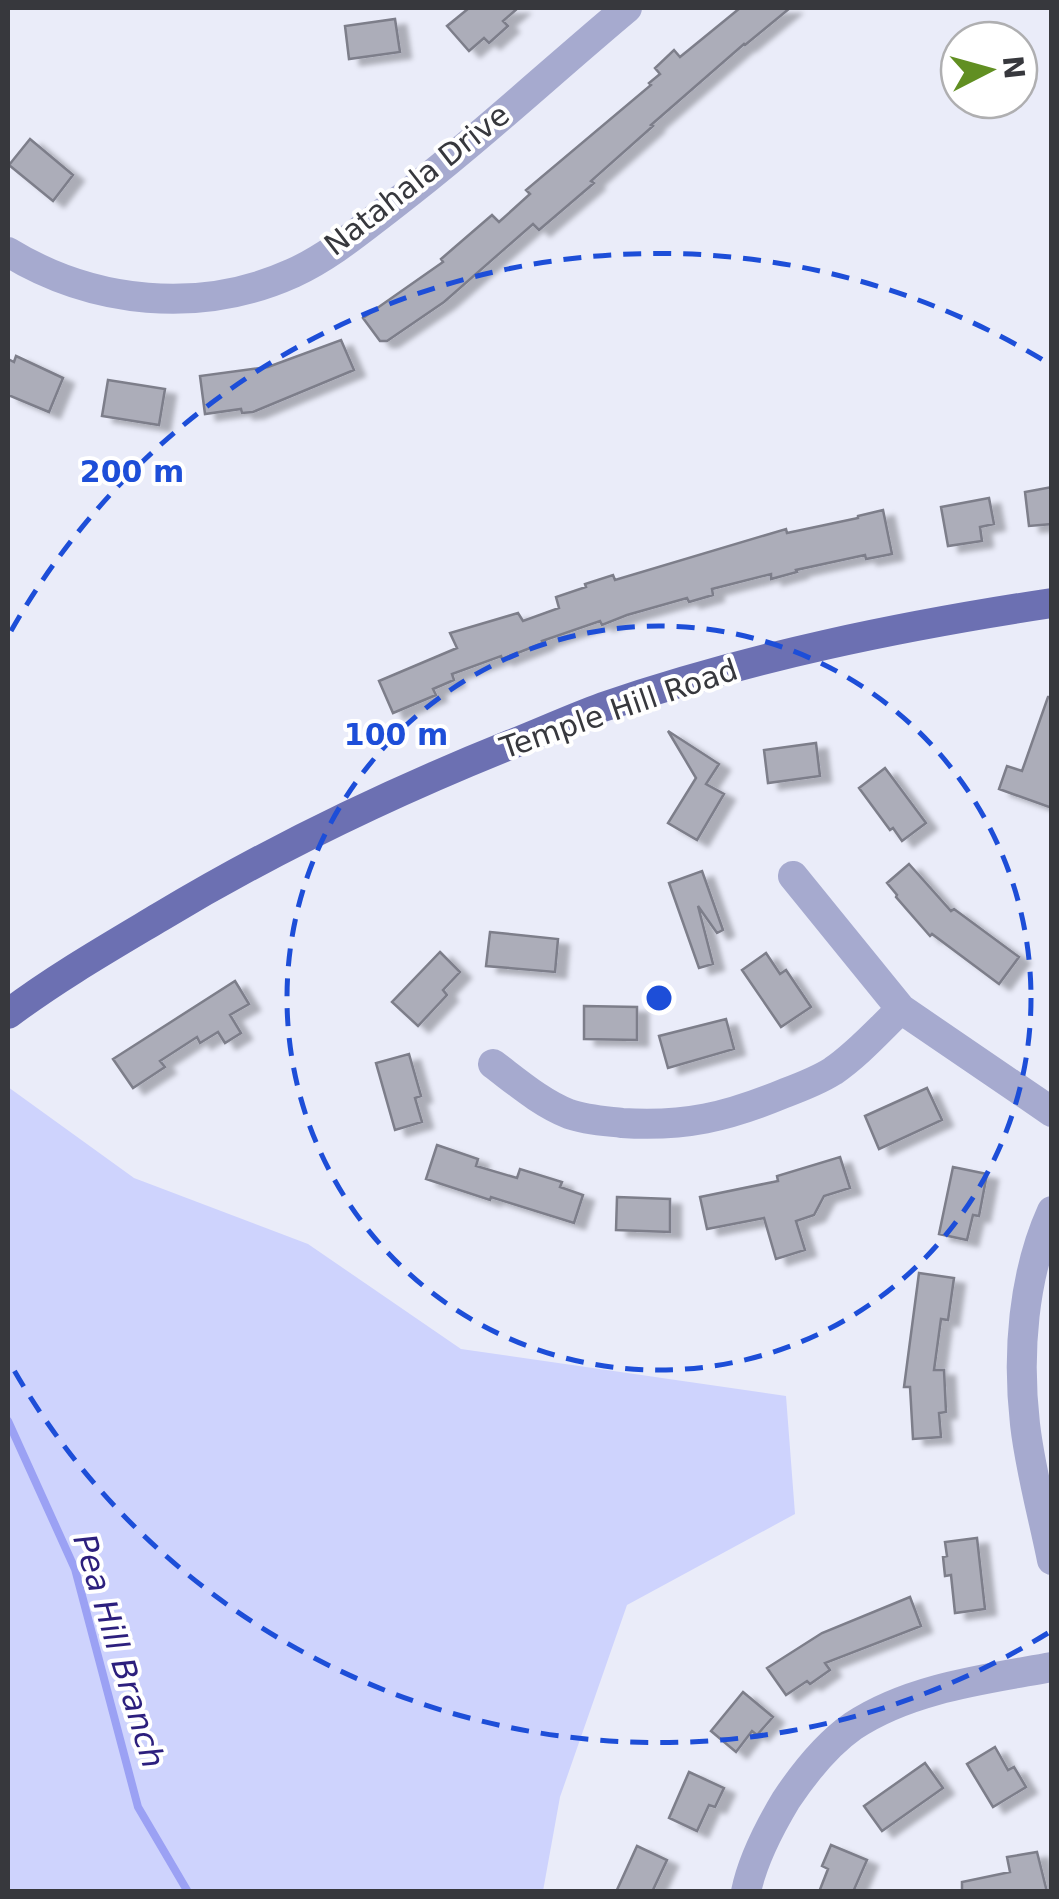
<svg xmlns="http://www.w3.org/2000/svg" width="1059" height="1899" viewBox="0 0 1059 1899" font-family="'DejaVu Sans',sans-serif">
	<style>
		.green { fill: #ced3fd }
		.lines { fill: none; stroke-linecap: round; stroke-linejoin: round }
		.stream { stroke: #9ba1f4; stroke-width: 8 }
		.building { fill: #acadb9; stroke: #7d7e8a; stroke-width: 2.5; filter: url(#shadow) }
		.minor { stroke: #a6aacf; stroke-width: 30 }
		.major { stroke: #6c70b2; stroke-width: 30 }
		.ring { fill: none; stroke: #1d4ed8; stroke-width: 5; stroke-dasharray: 18 12 }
		.labels { text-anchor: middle; stroke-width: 8; stroke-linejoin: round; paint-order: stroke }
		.street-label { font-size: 30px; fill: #37383d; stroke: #fff }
		.water-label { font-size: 32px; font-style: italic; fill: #2c1f7d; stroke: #fff }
		.centre { fill: #1d4ed8; stroke: #fff; stroke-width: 5 }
		.ring-label { font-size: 30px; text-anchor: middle; font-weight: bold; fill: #1d4ed8; stroke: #fff; stroke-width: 8; stroke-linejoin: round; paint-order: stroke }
	</style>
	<defs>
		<filter id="shadow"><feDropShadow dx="11" dy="6" stdDeviation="2.5" flood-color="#0004"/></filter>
	</defs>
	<rect width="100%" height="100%" fill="#eaecf9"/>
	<path class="green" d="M8,1087L134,1178L308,1244L461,1349L786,1396L795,1514L627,1605L560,1797L543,1891H8Z"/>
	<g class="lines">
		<path class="stream" d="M8,1421L75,1569L138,1807L188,1892"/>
	</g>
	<path class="building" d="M469,8H518L503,21L508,26L489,43L484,38L469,51L447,26Z
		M740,8H790L745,45L744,44L651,125L653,126L591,181L594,183L539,230L533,224L444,302L387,341H380L363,318L443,262L441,259L492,215L499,222L530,194L526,190L651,85L649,83L660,74L655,68L674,50L680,57Z
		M395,19L400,52L349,59L345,26Z
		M30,139L73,175L53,201L9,165Z
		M341,340L354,370L253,412L242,413L241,409L205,414L200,376L268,367Z
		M16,356L63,378L49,412L8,395V359L14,362Z
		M108,380L165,389L159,425L102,416Z
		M1052,487V524L1029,526L1025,492Z
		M989,498L994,524L980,527L982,541L948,546L941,507Z
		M883,510L892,554L866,559L865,555L796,570L797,572L771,579V574L712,589L713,595L689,602L687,598L627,615L602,625L600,621L542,641L543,643L502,659L501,656L452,674L454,680L433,689L436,695L393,713L379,681L457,648L450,633L518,613L523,621L559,608L556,597L586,587L585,584L613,575L615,580L786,529L787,533L858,518V516Z
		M1048,697H1052V808L999,789L1007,766L1022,771Z
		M668,731L719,764L706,784L724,794L697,840L668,823L696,778Z
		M816,743L820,776L768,783L764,750Z
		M885,768L926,823L902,841L893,828L890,830L859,788Z
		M909,864L951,911L954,909L1019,957L999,984L932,934L930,936L896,897L897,895L887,883Z
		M702,871L723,930L717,933L698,906L713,964L699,968L669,883Z
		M490,932L558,939L555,972L486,966Z
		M440,952L460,972L443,990L447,995L418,1026L392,1002Z
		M766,953L780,974L786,970L811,1007L781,1027L742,970Z
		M235,981L249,1004L230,1015L241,1033L225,1043L218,1032L200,1043L197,1037L160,1061L165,1067L133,1088L113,1059Z
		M584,1006L637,1007V1040L584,1039Z
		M726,1019L734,1049L668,1068L659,1036Z
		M409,1054L421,1096L415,1098L422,1122L395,1130L376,1063Z
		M927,1088L942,1120L879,1149L865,1116Z
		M437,1145L478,1159L476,1166L517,1178L520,1169L562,1182L560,1187L583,1195L574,1223L491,1197L490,1200L426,1179Z
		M840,1157L850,1188L824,1196L814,1215L796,1221L805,1250L776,1259L764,1218L707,1229L700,1197L778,1181L777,1176Z
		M953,1167L987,1174L979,1216L973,1215L967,1240L939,1234Z
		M617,1197L670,1199V1232L616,1230Z
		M919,1273L954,1278L948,1320L941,1319L934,1370H944L946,1412L939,1413L941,1437L913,1439L910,1387H904Z
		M977,1538L985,1609L955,1613L951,1575L945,1576L943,1557L947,1556L945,1542Z
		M910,1597L921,1626L825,1663L830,1670L810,1684L807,1681L786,1695L767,1668L822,1633Z
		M743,1692L773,1717L757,1735L752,1731L736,1752L711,1731Z
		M995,1747L1008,1770L1014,1767L1026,1787L993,1807L967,1764Z
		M925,1763L943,1788L882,1831L864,1806Z
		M689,1772L724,1788L715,1807L709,1805L697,1831L669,1818Z
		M831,1845L867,1860L853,1892H819L828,1869L822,1866Z
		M637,1846L667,1860L652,1892H616Z
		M1037,1852L1047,1892H962V1882L1010,1872L1007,1857Z"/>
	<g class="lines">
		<path class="minor" d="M8,252C93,304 200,315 293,273C328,257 358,232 388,209C471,146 547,75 627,8
			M793,876L901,1009L1052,1112
			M493,1064C517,1082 541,1103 569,1114C586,1120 605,1121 622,1123C685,1127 727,1117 785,1093C801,1087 819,1080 833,1071C858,1054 879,1030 901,1009
			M1052,1211C1023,1275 1017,1354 1025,1424C1030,1469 1043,1515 1052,1560
			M746,1892C752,1862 771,1825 786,1800C804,1773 826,1745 853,1726C910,1688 986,1679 1052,1667"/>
		<path class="major" d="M8,1014C56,978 108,948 160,917C273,849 390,793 512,744C542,732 573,718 603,707C749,657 900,626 1052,603"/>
	</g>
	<g class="ring">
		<circle cx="659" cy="998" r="372"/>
		<path d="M1048 1633A745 745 0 0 1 11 1365M11 631A745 745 0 0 1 1048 363"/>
	</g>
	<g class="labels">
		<g class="street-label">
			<text transform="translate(417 180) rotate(-38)" y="10">Natahala Drive</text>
			<text transform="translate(619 709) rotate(-19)" y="10">Temple Hill Road</text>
		</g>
		<g class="water-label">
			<text transform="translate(119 1651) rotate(73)" y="11">Pea Hill Branch</text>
		</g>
	</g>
	<circle cx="659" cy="998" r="15" class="centre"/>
	<g class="ring-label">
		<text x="132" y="482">200 m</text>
		<text x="396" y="745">100 m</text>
	</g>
	<rect width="1059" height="1899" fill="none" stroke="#37383d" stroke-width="20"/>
	<g transform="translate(989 70) rotate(84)"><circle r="48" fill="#ffffff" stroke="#afafb1" stroke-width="2.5"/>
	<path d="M0-8L18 38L0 25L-18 38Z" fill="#618f22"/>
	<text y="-15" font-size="28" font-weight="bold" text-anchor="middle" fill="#37383d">N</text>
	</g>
</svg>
